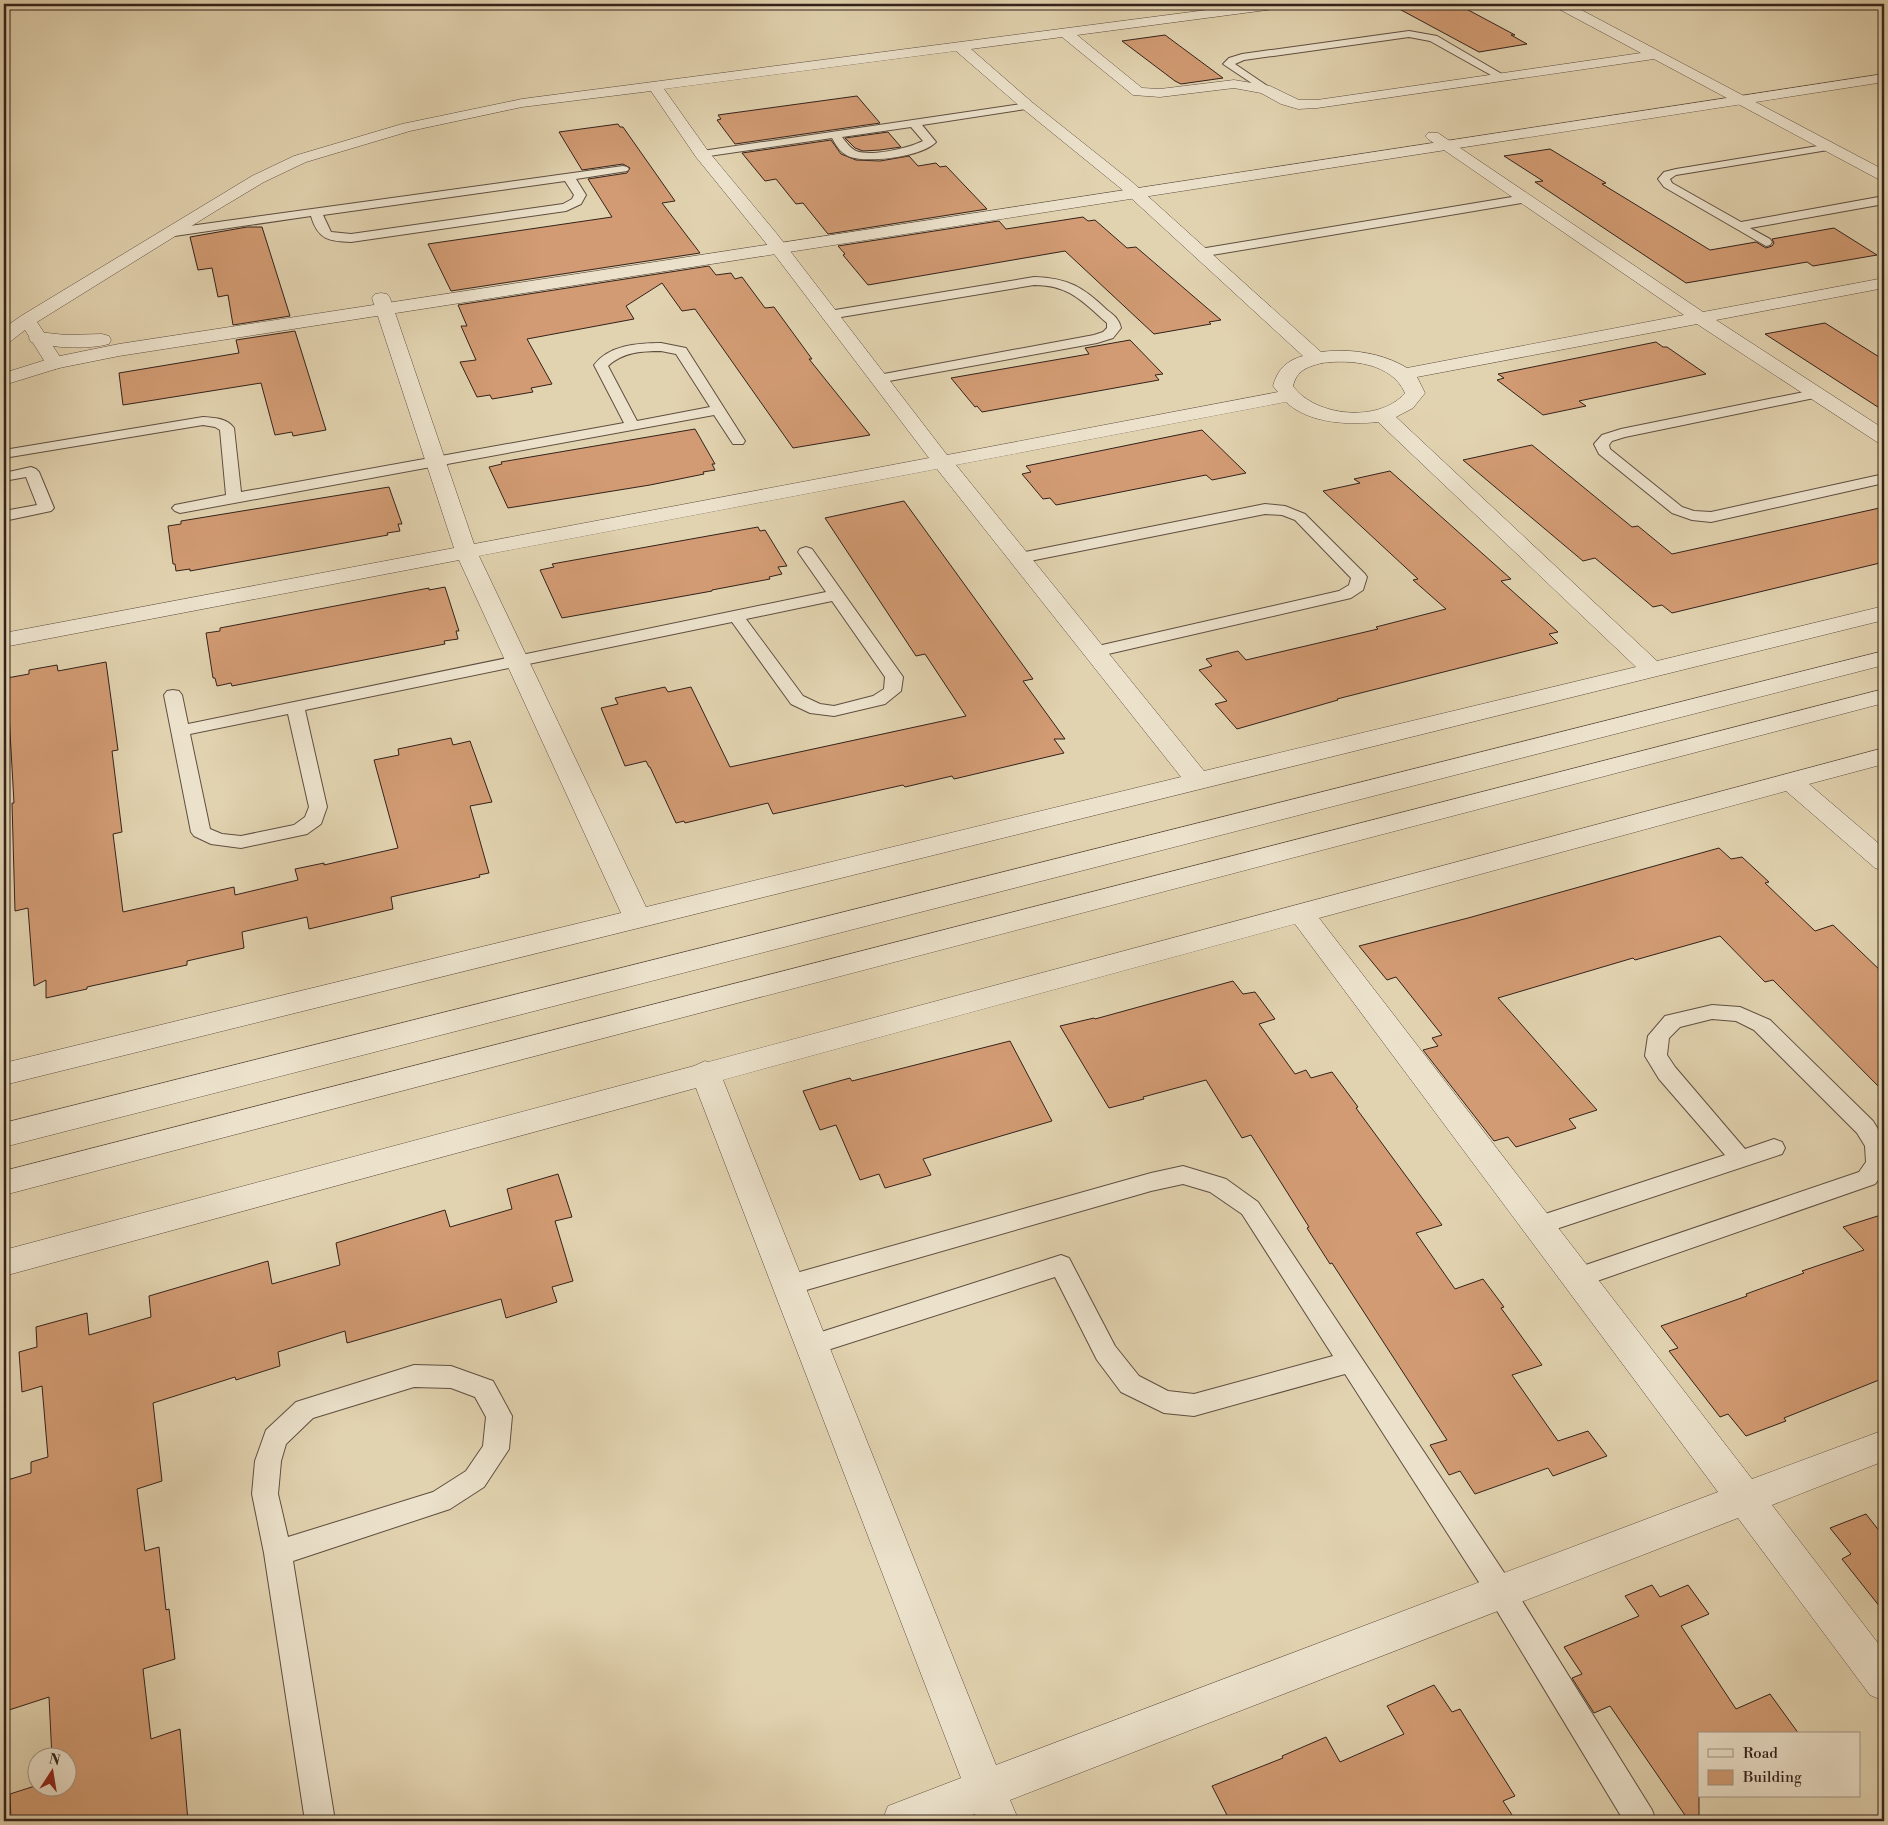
<svg xmlns="http://www.w3.org/2000/svg" width="1888" height="1825" viewBox="0 0 1888 1825" font-family="'Libre Bodoni',serif">
	<style>
		.building { fill: #d29b73; stroke: #33221b }
		.lines { fill: none; stroke-linecap: round; stroke-linejoin: round }
		.service-casing { stroke: #5f4e40; stroke-width: 2 }
		.minor-casing { stroke: #5f4e40; stroke-width: 1 }
		.tertiary-casing { stroke: #5f4e40; stroke-width: 1 }
		.service { fill: #ece2cc; fill-rule: evenodd }
		.minor { fill: #ece2cc; fill-rule: evenodd }
		.tertiary { fill: #ece2cc; fill-rule: evenodd }
	</style>
	<rect width="100%" height="100%" fill="#e2d3b0"/>
	<filter id="stains"><feTurbulence type="fractalNoise" baseFrequency=".004" numOctaves="4"/><feColorMatrix values="0 0 0 0 .2 0 0 0 0 .09 0 0 0 0 .02 0 0 0 .5 -.17"/></filter>
	<radialGradient id="worn" r=".72"><stop offset=".6" stop-color="#630" stop-opacity="0"/><stop offset="1" stop-color="#630" stop-opacity=".3"/></radialGradient>
	<path class="building" d="M1390,4H1457L1515,35H1511L1527,44L1479,52Z
		M1165,35L1223,78L1181,84L1175,81L1122,41Z
		M857,96L880,123L735,144L717,120L721,119L718,115Z
		M618,124L620,127H623L675,201L662,203L700,253L451,291L428,244L612,217L588,179L627,173L630,168L623,164L582,170L559,132Z
		M888,132L901,147L880,150L863,151L855,148L845,138Z
		M831,140L841,154L856,160L880,161L909,156L918,166L936,163L940,167L946,166L987,209L828,234L803,203L796,204L776,179L765,181L742,153Z
		M1550,149L1606,183L1602,184L1710,250L1756,242L1766,248L1772,246L1774,243L1772,239L1834,228L1877,255L1813,266L1807,262L1686,283L1535,182L1543,181L1504,156Z
		M1083,217L1088,221L1095,220L1127,248L1136,247L1221,320L1209,322L1211,324L1154,334L1065,251L868,285L843,255L845,254L838,246L999,221L1006,229Z
		M247,227H262L290,316L233,325L228,295L218,297L212,268L198,270L190,237Z
		M709,266L716,275L731,273L735,279L742,277L765,308L774,307L812,359H809L870,435L793,448L695,309L682,311L662,283L626,306L634,319L527,339L552,384L531,388L533,392L492,399L490,395L477,397L460,362L476,360L461,326H467L458,305Z
		M1825,323L1884,360V411L1765,334Z
		M295,331L326,430L293,436L292,432L275,435L261,383L123,405L119,373L239,353L236,340Z
		M1130,340L1163,374L1155,375L1159,380L982,412L977,406L975,407L951,378L1089,354L1085,348Z
		M1656,342L1663,347H1667L1706,374L1579,401L1586,406L1543,415L1497,380L1504,378L1498,374Z
		M695,429L715,464H712L715,470L703,472L704,474L650,485L508,508L489,467L502,464L501,462Z
		M1202,430L1246,473L1212,480L1206,475L1056,505L1050,498L1043,499L1022,474L1031,472L1026,466Z
		M1532,445L1632,527L1638,526L1672,554L1884,507V562L1672,613L1662,605L1653,607L1595,558L1583,561L1463,460Z
		M1390,471L1511,579L1501,581L1558,632L1549,634L1558,643L1337,699L1338,700L1237,729L1215,704L1227,701L1199,670L1212,666L1206,659L1238,651L1246,660L1378,629L1376,627L1446,609L1413,580L1418,579L1323,491L1360,483L1354,479Z
		M389,487L402,524H398L400,531L387,533L388,535L190,571V569L176,571L175,564H173L168,526L181,524V521Z
		M904,501L1033,679L1023,681L1065,739H1054L1064,753L954,779L952,776L905,787L903,785L773,814L768,803L685,823L684,821L676,823L650,767H649L646,761L625,766L601,708L618,704L615,698L665,687L668,692L691,687L730,767L966,716L925,654L916,656L825,518Z
		M758,527L760,531L765,530L787,566L778,567L782,574L769,577L770,579L712,590V591L562,618L540,570L554,567L552,564Z
		M445,587L459,631H456L458,639L444,641L445,644L232,686L231,683L217,686L215,678H213L206,633L220,631V628L429,588V590Z
		M106,662L118,750L112,751L122,832L113,834L123,912L234,887L235,895L298,880L295,869L324,863V865L398,848L374,760L399,755L398,749L451,738L453,745L470,741L492,802L470,806L489,873L479,875L480,877L391,897L393,909L309,929L307,917L242,932L244,948L187,961V965L87,987V989L46,998V980L34,986L28,908L15,911L12,803H14L7,678L29,674V670L57,665L58,671Z
		M1719,848L1731,859L1742,857L1769,882L1765,883L1815,931L1833,925L1884,974V1092L1773,980L1765,982L1720,936L1635,960L1633,958L1498,998L1597,1110L1569,1119L1576,1128L1516,1147L1508,1137L1494,1141L1423,1050L1438,1046L1432,1038L1442,1035L1396,977L1387,980L1359,946L1468,918Z
		M1233,981L1243,994L1255,992L1275,1019L1259,1024L1295,1074L1306,1070L1311,1078L1332,1072L1358,1107L1356,1108L1442,1225L1416,1233L1455,1289L1483,1279L1504,1307L1501,1308L1542,1365L1512,1375L1558,1441L1588,1431L1607,1456L1553,1476L1548,1468L1475,1494L1460,1471L1449,1475L1430,1445L1447,1440L1332,1263L1330,1264L1307,1228L1309,1227L1251,1135L1242,1138L1206,1080L1143,1097L1144,1099L1109,1108L1060,1026L1094,1018L1095,1019Z
		M1010,1041L1052,1121L923,1159L931,1175L885,1188L879,1174L860,1180L836,1125L820,1130L803,1091L850,1078L852,1081Z
		M558,1174L572,1217L555,1221L573,1281L552,1287L557,1302L506,1318L501,1299L347,1343L345,1331L278,1352L280,1366L236,1380L235,1377L153,1403L162,1481L137,1489L145,1551L159,1547L166,1610L169,1609L175,1659L143,1669L151,1739L180,1729L188,1821H11L10,1794L38,1785V1788H68V1758H52L49,1697L9,1710L4,1481L31,1473V1462L48,1457L42,1386L22,1392L19,1352L37,1347L36,1327L87,1313L89,1335L151,1317L149,1296L268,1261L272,1284L340,1265L336,1243L445,1210L450,1227L512,1209L507,1189Z
		M1884,1214V1378L1784,1418L1786,1421L1746,1436L1728,1414L1720,1417L1669,1351L1678,1348L1661,1326L1747,1296L1746,1294L1804,1273L1802,1271L1864,1250L1843,1227Z
		M1866,1514L1884,1537V1612L1842,1559L1851,1554L1830,1528Z
		M1652,1585L1660,1597L1688,1585L1709,1614L1681,1626L1736,1709L1770,1694L1799,1734H1699V1821H1689L1610,1706L1594,1713L1572,1678L1582,1674L1564,1647L1639,1616L1625,1596Z
		M1434,1685L1452,1712L1460,1709L1515,1796L1503,1801L1516,1821H1230L1212,1786L1283,1758L1282,1756L1326,1737L1340,1762L1404,1734L1387,1706Z"/>
	<g class="lines">
		<defs>
			<path id="service" d="M1409,31L1437,36L1507,77L1506,79H1498L1430,41L1409,37L1244,60L1235,64L1269,87L1270,89L1265,92L1223,64L1229,58L1242,54Z
				M1028,103L1033,106L1032,108L922,125L936,142C922,157 865,164 848,156C840,152 836,145 832,138L702,157L696,154L702,151ZM911,127L923,141C909,148 872,157 856,151C850,148 846,142 842,137Z
				M1830,144L1836,147L1834,149L1676,175L1670,179L1672,183L1741,222L1884,196V204L1750,228L1770,239L1772,242L1770,245L1766,246L1664,187L1658,179L1664,172L1676,169Z
				M623,166L627,167L629,169L627,171L576,179L586,195L581,204L566,211L351,242C329,241 318,240 311,216L168,237L162,233L168,229ZM565,181L574,195L572,199L563,204L351,234L331,232L323,215Z
				M1524,195L1530,199L1528,202L1200,257L1194,253L1200,249Z
				M1034,277C1068,278 1083,287 1107,310C1114,315 1119,319 1121,328L1113,338L1097,343L878,383L873,382L871,379L873,376L1094,335L1103,332L1107,328V323C1082,301 1069,285 1034,285L829,319L822,315L829,311Z
				M661,343L686,348L745,441L743,444H733L714,415L180,513L175,511L172,508L175,505L226,495L220,430L215,427L203,425L4,458V450L203,417C215,418 227,418 234,428L241,492L624,423L594,365C609,345 638,343 661,343ZM661,351L676,354L710,407L637,421L608,366C623,352 642,351 661,351Z
				M1814,390L1819,391L1821,394L1819,397L1625,437L1612,441L1609,445L1610,449L1682,507L1694,511L1711,512L1884,474V483L1711,522L1692,520L1672,513L1599,454L1594,444L1602,435L1621,429Z
				M31,467L36,469L39,472L54,508L51,511L4,521V511L37,505L26,477L4,481V473Z
				M1265,504L1285,506L1305,514L1365,574L1367,577L1363,590L1351,598L1095,657L1089,656L1086,652L1089,648L1339,591L1349,585L1351,578L1295,520L1282,515L1265,514L1020,563L1014,561L1012,558L1014,555L1020,553Z
				M806,547L812,549L903,677L901,691L885,704L834,716L810,713L791,704L732,622L305,710L327,807L321,824L307,834L241,848L211,844L194,836L191,832L164,695L167,691L173,690L179,691L182,695L188,724L826,592L798,552L800,549ZM832,601L885,677L884,689L873,696L834,706L820,704L803,696L746,619ZM288,714L309,807L305,817L294,825L241,836L222,834L210,829L190,734Z
				M1712,1005L1740,1007L1770,1020L1873,1121L1884,1139V1172L1875,1184L1577,1288L1568,1285L1565,1278L1568,1271L1859,1172L1866,1162L1865,1146L1857,1133L1754,1030L1736,1021L1712,1019L1680,1027L1669,1038L1667,1055L1675,1067L1745,1149L1774,1139L1782,1142L1785,1148L1782,1154L1538,1235L1530,1233L1526,1226L1530,1219L1725,1155L1659,1079L1645,1056L1648,1036L1665,1016Z
				M1183,1166L1226,1179L1258,1202L1511,1583L1652,1810L1656,1821H1624L1491,1601L1345,1374L1194,1416L1164,1413L1121,1392L1097,1360L1055,1277L812,1355L803,1352L800,1345L803,1338L812,1335L1061,1255L1069,1258L1115,1346L1139,1376L1168,1391L1194,1394L1333,1356L1242,1214L1210,1192L1183,1184L1151,1191L789,1295L780,1292L777,1285L780,1278L789,1275L1151,1173Z
				M414,1365L451,1366L493,1381L512,1416L509,1449L484,1487L450,1509L293,1561L335,1821H305L264,1553L252,1494L255,1461L266,1430L296,1402ZM414,1387L451,1388L475,1397L486,1417L483,1446L466,1471L433,1492L288,1537L278,1494L281,1461L286,1444L313,1418Z"/>
			<path id="minor" d="M1253,4H1289L1282,8L1077,35L1142,88L1160,89L1234,80L1270,86L1299,100H1317L1641,53L1555,7L1553,4H1570L1884,170V181L1878,179L1654,59L1317,108L1298,109L1281,104L1261,93L1234,88L1160,97L1133,95L1062,37L971,49L1033,103L1131,181L1321,352C1349,348 1383,353 1407,368L1684,315L1428,139L1425,136L1428,133H1438L1703,312L1884,278V288L1716,320L1884,429V444L1877,442L1697,324L1417,377L1425,393L1413,408L1396,417L1657,661L1884,606V620L4,1085V1063L621,913L459,560L4,647V633L454,548L372,298L375,294L381,293L387,294L390,298L474,544L929,458L765,242L696,157L651,91L522,107L410,131L306,162L264,182L214,212L37,322L64,363L62,367L55,369L48,367L25,330L11,341L4,343V328L21,316L252,176L294,156L402,124L522,99ZM956,51L1023,109L1119,187L1303,356C1287,360 1277,370 1273,386L1278,392L947,455L777,234L708,151L664,89ZM1322,363C1351,359 1392,363 1405,393C1380,423 1315,417 1293,386C1297,370 1307,367 1322,363ZM1286,402C1309,424 1349,425 1378,422L1636,667L1204,771L956,465ZM937,469L1181,777L646,907L479,556Z
				M1884,748V764L1809,784L1884,848V871L1875,868L1786,791L1319,918L1752,1479L1884,1430V1461L1772,1505L1884,1651V1701L1870,1695L1738,1518L1010,1800L1019,1821H977L975,1814L956,1821H882L888,1806L961,1778L696,1088L4,1276V1250L694,1066L705,1061L708,1062ZM1295,924L1718,1492L996,1765L723,1080Z"/>
			<path id="tertiary" d="M1884,74V82L119,356L59,368L4,385V373L55,357L119,344Z
				M38,332L66,335L102,334L109,336L111,340L109,344C85,350 55,348 31,342L29,338L31,334Z
				M1884,651V665L4,1147V1123Z
				M1884,689V703L4,1195V1171Z"/>
		</defs>
		<use href="#service" class="service-casing"/>
		<use href="#minor" class="minor-casing"/>
		<use href="#tertiary" class="tertiary-casing"/>
		<use href="#service" class="service"/>
		<use href="#minor" class="minor"/>
		<use href="#tertiary" class="tertiary"/>
	</g>
	<rect width="1888" height="1825" fill="none" stroke="#e2d3b0" stroke-width="20"/>
	<rect x="5" y="5" width="1878" height="1815" fill="none" stroke="#33221b" stroke-width="2.5"/>
	<rect x="10" y="10" width="1868" height="1805" fill="none" stroke="#33221b"/>
	<rect x="1698" y="1732" width="162" height="65" fill="#ece2cc" stroke="#a29585"/>
	<rect x="1708" y="1749" width="25" height="8" fill="#ece2cc" stroke="#a29585"/>
	<text x="1743" y="1758" font-size="15" fill="#33221b">Road</text>
	<rect x="1708" y="1770" width="25" height="15" fill="#d29b73" stroke="#a29585"/>
	<text x="1743" y="1782" font-size="15" fill="#33221b">Building</text>
	<g transform="translate(52 1772) rotate(12)"><circle r="24" fill="#ece2cc" stroke="#a29585"/>
	<path d="M0-4L9 19L0 12L-9 19Z" fill="#8f2418"/>
	<text y="-8" font-size="14" font-weight="bold" text-anchor="middle" fill="#33221b">N</text>
	</g>
	<rect width="100%" height="100%" filter="url(#stains)"/>
	<rect width="100%" height="100%" fill="url(#worn)"/>
</svg>
